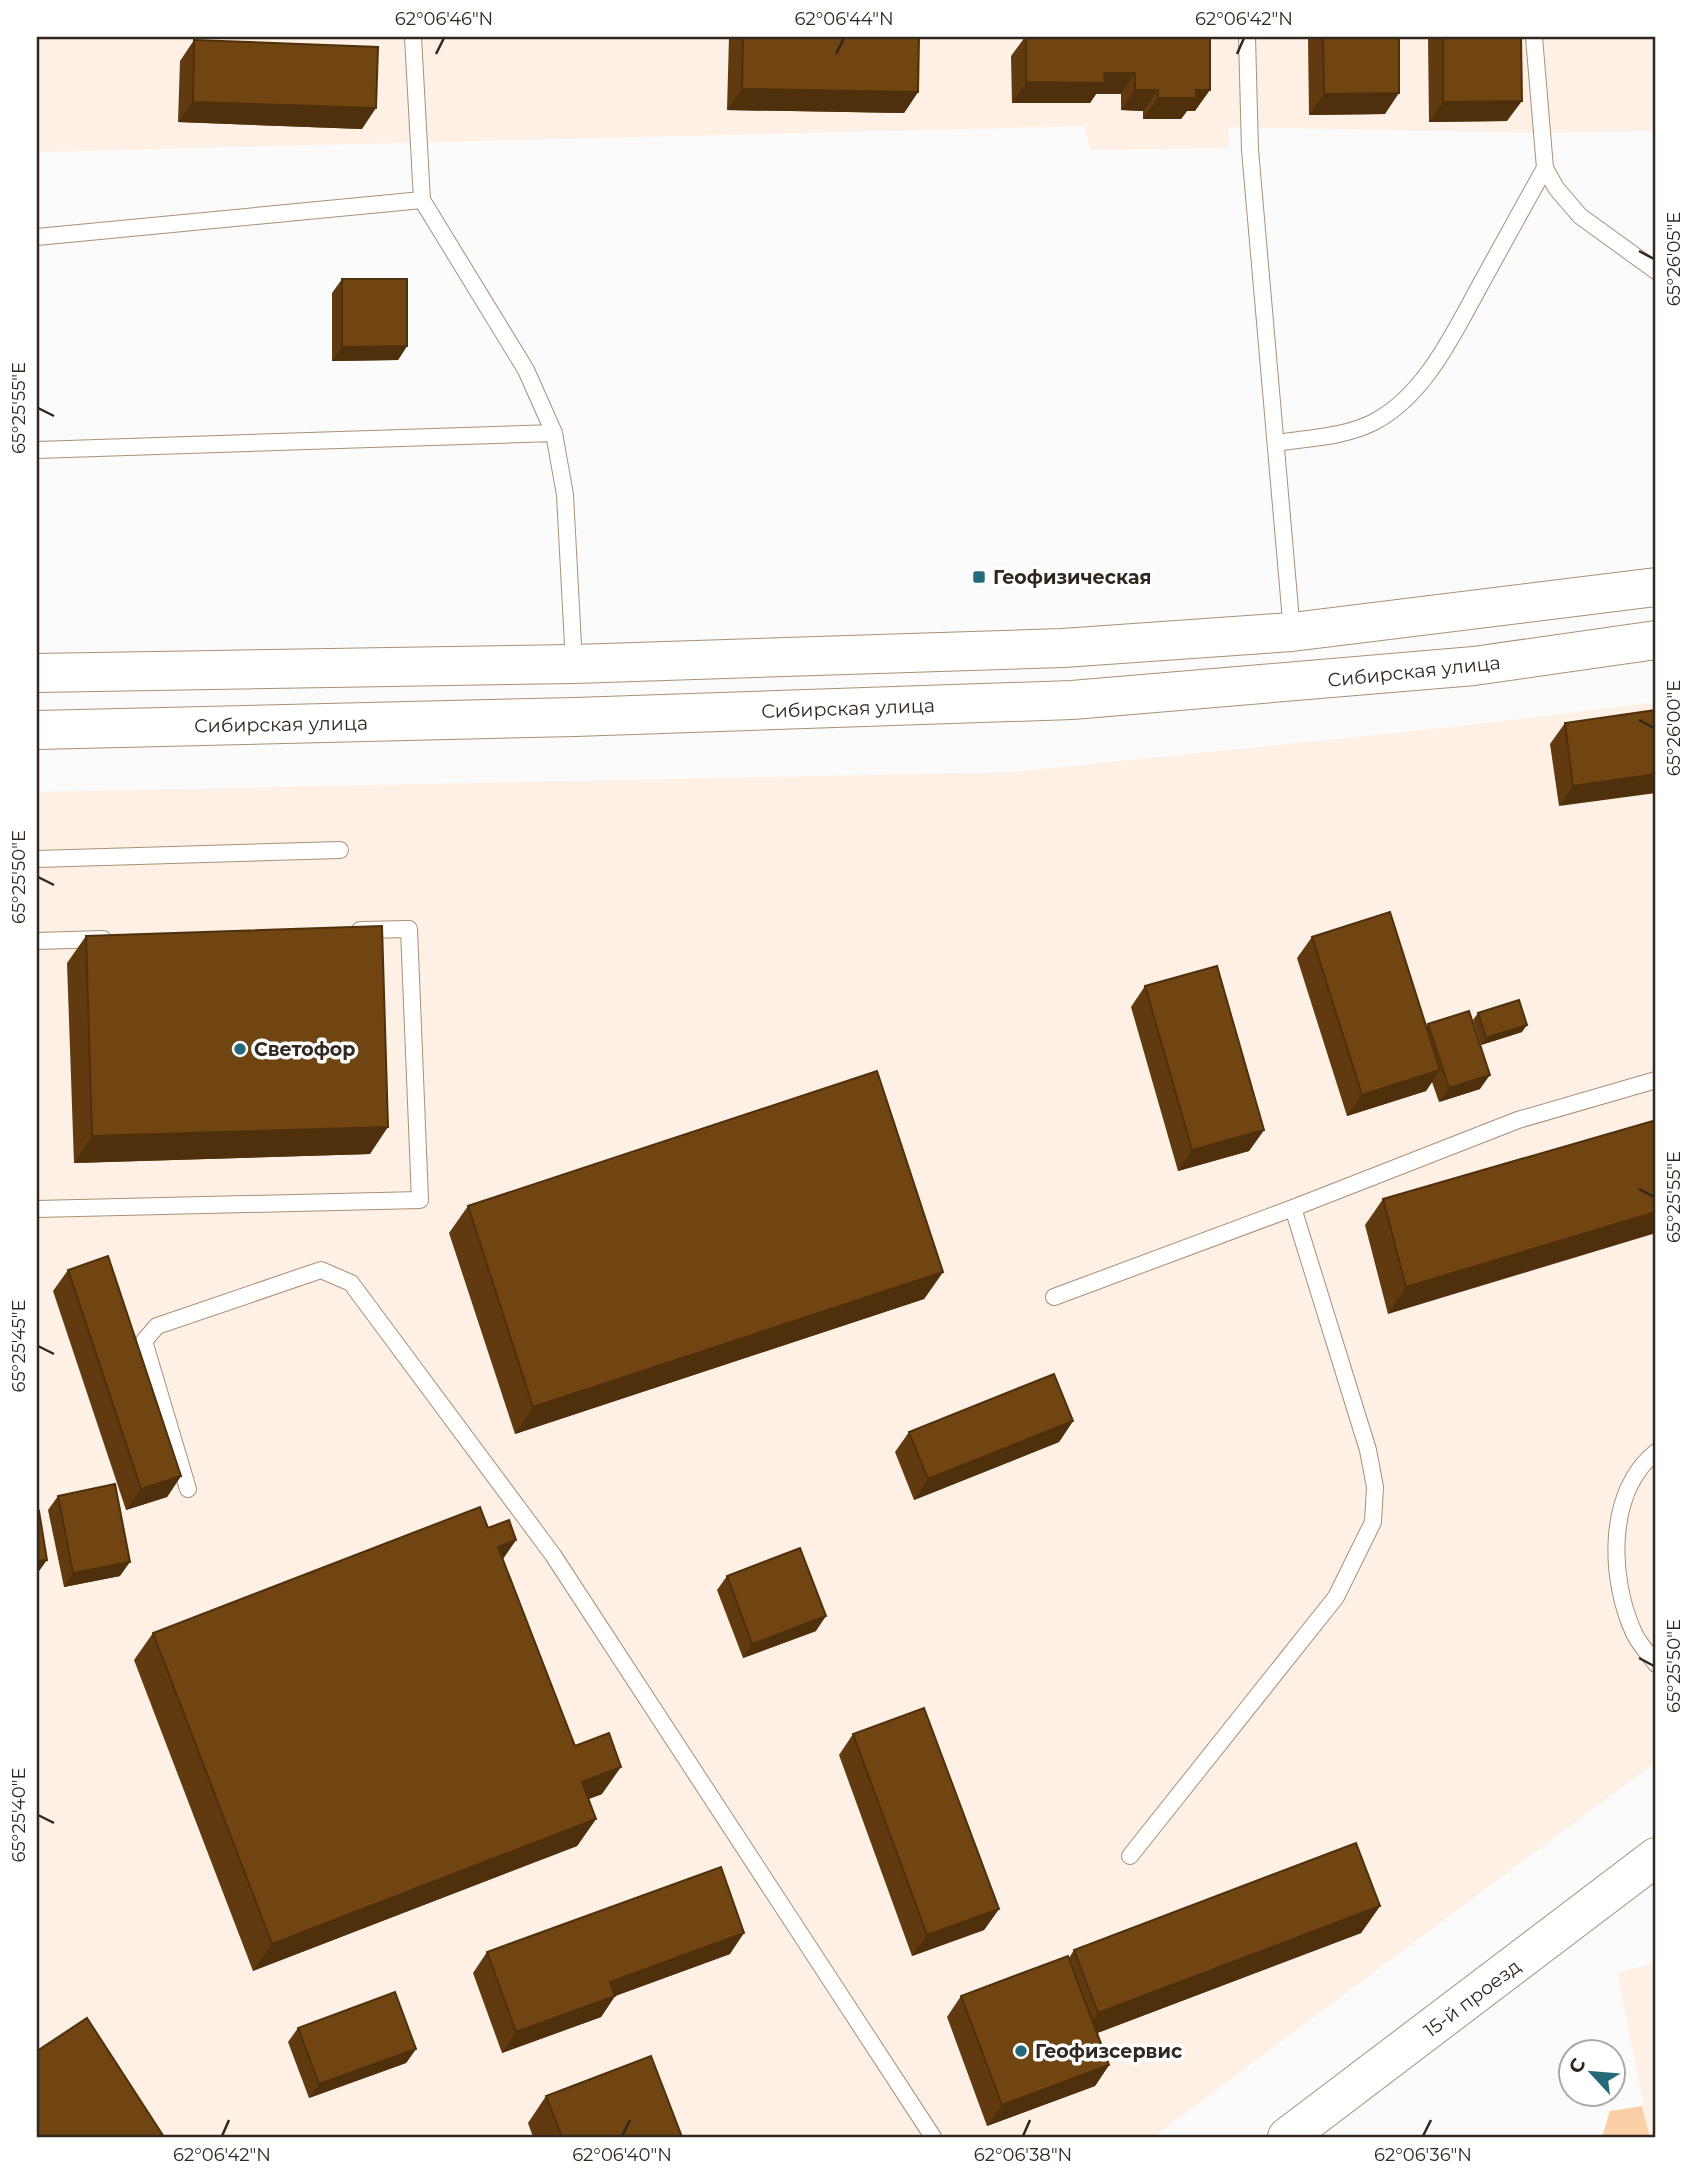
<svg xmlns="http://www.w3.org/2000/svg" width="1693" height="2174" viewBox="0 0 1693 2174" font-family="Montserrat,sans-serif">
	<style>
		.built { fill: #fef0e4 }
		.green { fill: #fcd0a6 }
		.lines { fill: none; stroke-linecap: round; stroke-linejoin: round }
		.service-casing { stroke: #a99078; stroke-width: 18 }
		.secondary-casing { stroke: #a99078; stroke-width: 40 }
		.primary-casing { stroke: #a99078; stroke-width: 40 }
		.service { stroke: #fff; stroke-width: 16 }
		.secondary { stroke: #fff; stroke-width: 38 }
		.primary { stroke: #fff; stroke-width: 38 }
		.wall { fill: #613b0f }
		.shaded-wall { fill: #4f300c }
		.building { fill: #714511; stroke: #4f300c; stroke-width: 2 }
		.ticks { fill: none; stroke: #31271e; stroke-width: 2.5 }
		.poi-dot { fill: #256a7a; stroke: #fff; stroke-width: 2.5 }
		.labels { text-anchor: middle; stroke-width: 7; stroke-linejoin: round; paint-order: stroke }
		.poi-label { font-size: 19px; font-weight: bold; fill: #31271e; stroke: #fff; text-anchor: start }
		.street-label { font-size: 19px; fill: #31271e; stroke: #fff }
		.neatline { fill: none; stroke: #31271e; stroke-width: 2.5 }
		.ticks-label { font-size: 18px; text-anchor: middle; fill: #31271e }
	</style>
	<rect width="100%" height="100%" fill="#fbfbfb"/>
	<path class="built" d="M37,37H1656V131L1541,133L1228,127L1230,148L1090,150L1085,126L37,152Z
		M1656,702V1762L1153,2137H37V792L1013,772L1463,726Z
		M1656,1963V2137H1650L1617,1972Z"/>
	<path class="green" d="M1642,2106L1650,2137H1602L1610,2111Z"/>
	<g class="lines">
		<defs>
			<path id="service" d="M413,37L422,200L526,370L554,433L565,495L574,664
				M1247,37L1250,150L1292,632
				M1534,37L1545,168L1556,188L1580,216L1656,271
				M37,237L422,200
				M1276,443C1308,438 1345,437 1374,422C1427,394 1455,330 1483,280C1504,242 1524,205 1545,168
				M37,450L554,433
				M37,859L340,850
				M37,941L103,939
				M37,1209L420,1200L409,929L360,930
				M1054,1297L1293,1208L1518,1120L1656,1080
				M1656,1452C1606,1492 1609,1579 1634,1633C1639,1644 1649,1654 1656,1664
				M188,1489L144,1341L157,1326L321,1270L351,1283L553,1555L933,2137
				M1130,1856L1336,1597L1373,1522L1375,1487L1368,1450L1293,1208"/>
			<path id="secondary" d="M1287,2137L1656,1857"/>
			<path id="primary" d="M37,673L574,664L1063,648L1292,632L1656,587
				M37,730L575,717L1072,700L1474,666L1656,640"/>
		</defs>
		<use href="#service" class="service-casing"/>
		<use href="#secondary" class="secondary-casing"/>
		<use href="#primary" class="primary-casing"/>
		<use href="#service" class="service"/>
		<use href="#secondary" class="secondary"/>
		<use href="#primary" class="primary"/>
	</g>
	<path class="wall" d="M729,37H919L918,92L904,113L727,110Z
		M1025,37H1210L1195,111H1187L1181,119H1143V111L1121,110V94H1096L1090,103H1012L1011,56Z
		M1308,37H1399L1385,114L1309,115Z
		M1428,37H1521L1507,121L1429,122Z
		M194,40L362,129L178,122L180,61Z
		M342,279L407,346L398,360L332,361V293Z
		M1656,710L1559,806L1550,744L1565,723Z
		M86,936L370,1154L74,1163L67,963Z
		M1312,937L1426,1027L1428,1024L1480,1089L1439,1102L1432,1082L1426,1091L1347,1116L1297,958Z
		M1145,986L1264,1130L1249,1151L1178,1171L1131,1007Z
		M1478,1013L1522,1032L1481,1045L1473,1020Z
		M1656,1120L1388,1314L1365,1225L1383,1199Z
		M468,1206L943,1272L924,1299L515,1434L449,1233Z
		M68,1270L181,1476L167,1497L126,1510L53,1291Z
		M1073,1421L1059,1442L914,1500L895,1452L909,1432Z
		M58,1496L120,1576L64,1587L48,1510Z
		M488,1528L516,1540L503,1559L575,1746L602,1794L588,1799L596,1819L577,1846L253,1971L134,1660L153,1633Z
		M727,1576L816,1631L743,1658L717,1590Z
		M853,1734L999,1909L984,1930L912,1956L839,1755Z
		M1380,1906L1361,1933L1097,2033L1109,2065L1095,2086L987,2126L947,2017L961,1996L1069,1958L1074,1950Z
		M487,1952L730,1954L615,1996L601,2017L502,2053L473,1973Z
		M298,2028L416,2049L406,2063L309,2098L288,2042Z
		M546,2096L682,2137H533L528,2123Z"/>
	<path class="shaded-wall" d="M1104,73H1135L1121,94H1096L1090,103H1012L1026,82Z
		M742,89L918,92L904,113L727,110Z
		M1135,90H1158L1143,111L1121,110Z
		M1196,90H1210L1195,111H1187L1181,119H1143L1158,98Z
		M1399,93L1385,114L1309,115L1324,94Z
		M1522,101L1507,121L1429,122L1443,102Z
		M193,102L376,108L362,129L178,122Z
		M407,346L398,360L332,361L342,347Z
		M1656,774V793L1559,806L1573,786Z
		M1527,1025L1522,1032L1481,1045L1486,1038Z
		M1440,1070L1426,1091L1347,1116L1362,1095Z
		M1490,1075L1480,1089L1439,1102L1449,1088Z
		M388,1127L370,1154L74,1163L92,1136Z
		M1264,1130L1249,1151L1178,1171L1192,1150Z
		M1656,1212V1233L1388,1314L1406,1287Z
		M943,1272L924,1299L515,1434L533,1407Z
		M1073,1421L1059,1442L914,1500L928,1479Z
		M181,1476L167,1497L126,1510L141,1489Z
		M516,1540L497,1567L498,1547Z
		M47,1560L37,1574V1561Z
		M130,1562L120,1576L64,1587L73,1573Z
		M826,1616L816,1631L743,1658L752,1644Z
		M621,1767L602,1794L563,1809L582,1782Z
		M596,1819L577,1846L253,1971L272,1944Z
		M1380,1906L1361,1933L1079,2040L1098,2013Z
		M999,1909L984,1930L912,1956L927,1935Z
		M744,1933L730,1954L596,2003L610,1982Z
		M615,1996L601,2017L502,2053L516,2032Z
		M416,2049L406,2063L309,2098L319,2084Z
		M1109,2065L1095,2086L987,2126L1002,2105Z"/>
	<path class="building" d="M743,37H919L918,92L742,89Z
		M1026,37H1210V90H1196V98H1158V90H1135V73H1104L1105,83L1026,82Z
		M1323,37H1399V93L1324,94Z
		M1443,37H1521L1522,101L1443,102Z
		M194,40L378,47L376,108L193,102Z
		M342,279H407V346L342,347Z
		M1656,710V774L1573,786L1565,723Z
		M1390,912L1440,1070L1362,1095L1312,937Z
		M382,926L388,1127L92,1136L86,936Z
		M1217,966L1264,1130L1192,1150L1145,986Z
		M1519,1000L1527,1025L1486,1038L1478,1013Z
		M1469,1011L1490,1075L1449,1088L1428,1024Z
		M877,1071L943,1272L533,1407L468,1206Z
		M1656,1120V1212L1406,1287L1383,1199Z
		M108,1256L181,1476L141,1489L68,1270Z
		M1054,1374L1073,1421L928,1479L909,1432Z
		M115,1484L130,1562L73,1573L58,1496Z
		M480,1507L488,1528L509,1520L516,1540L498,1547L575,1746L609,1733L621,1767L582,1782L596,1819L272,1944L153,1633Z
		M39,1511L47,1560L37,1561V1512Z
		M800,1548L826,1616L752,1644L727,1576Z
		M924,1708L999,1909L927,1935L853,1734Z
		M1356,1843L1380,1906L1098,2013L1074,1950Z
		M721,1867L744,1933L610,1982L615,1996L516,2032L487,1952Z
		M1068,1956L1109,2065L1002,2105L961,1996Z
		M395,1992L416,2049L319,2084L298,2028Z
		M87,2018L164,2137H37V2051Z
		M651,2056L682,2137H562L546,2096Z"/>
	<path class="ticks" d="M436,54L444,38M836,54L844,38M1237,54L1244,38M1639,251L1654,259M38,408L54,416M1639,720L1654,728M38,877L54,885M1639,1189L1654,1197M38,1346L54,1354M1639,1658L1654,1666M38,1815L54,1823M222,2136L229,2120M622,2136L630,2120M1023,2136L1030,2120M1423,2136L1431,2120"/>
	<g class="poi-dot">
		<rect x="972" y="570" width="14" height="14" rx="3.5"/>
		<circle cx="240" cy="1049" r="7"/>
		<circle cx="1021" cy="2051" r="7"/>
	</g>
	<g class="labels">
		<g class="poi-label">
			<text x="993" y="584">Геофизическая</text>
			<text x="254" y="1056">Светофор</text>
			<text x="1035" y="2058">Геофизсервис</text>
		</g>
		<g class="street-label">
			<text transform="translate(1414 671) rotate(-6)" y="7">Сибирская улица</text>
			<text transform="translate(848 708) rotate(-2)" y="7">Сибирская улица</text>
			<text transform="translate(281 724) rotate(-1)" y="7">Сибирская улица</text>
			<text transform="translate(1472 1998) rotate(-37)" y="7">15-й проезд</text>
		</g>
	</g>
	<rect width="1693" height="2174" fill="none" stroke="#ffffff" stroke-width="77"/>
	<g transform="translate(1592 2073) rotate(296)"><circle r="33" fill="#ffffff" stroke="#ada9a5" stroke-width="2"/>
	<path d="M0-5L12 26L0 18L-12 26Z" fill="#256a7a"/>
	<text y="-10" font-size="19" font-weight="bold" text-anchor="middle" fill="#31271e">С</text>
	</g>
	<rect x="38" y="38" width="1616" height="2098" class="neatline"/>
	<g class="ticks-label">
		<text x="444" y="25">62°06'46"N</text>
		<text x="844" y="25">62°06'44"N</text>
		<text x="1244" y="25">62°06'42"N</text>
		<text transform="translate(1674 259) rotate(-90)" y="6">65°26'05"E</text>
		<text transform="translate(19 408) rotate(-90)" y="6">65°25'55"E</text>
		<text transform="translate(1674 728) rotate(-90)" y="6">65°26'00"E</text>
		<text transform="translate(19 877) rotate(-90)" y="6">65°25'50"E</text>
		<text transform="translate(1674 1197) rotate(-90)" y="6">65°25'55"E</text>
		<text transform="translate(19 1346) rotate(-90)" y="6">65°25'45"E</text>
		<text transform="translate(1674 1666) rotate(-90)" y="6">65°25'50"E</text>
		<text transform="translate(19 1815) rotate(-90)" y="6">65°25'40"E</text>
		<text x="222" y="2161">62°06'42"N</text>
		<text x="622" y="2161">62°06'40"N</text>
		<text x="1023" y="2161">62°06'38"N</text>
		<text x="1423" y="2161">62°06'36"N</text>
	</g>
</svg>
